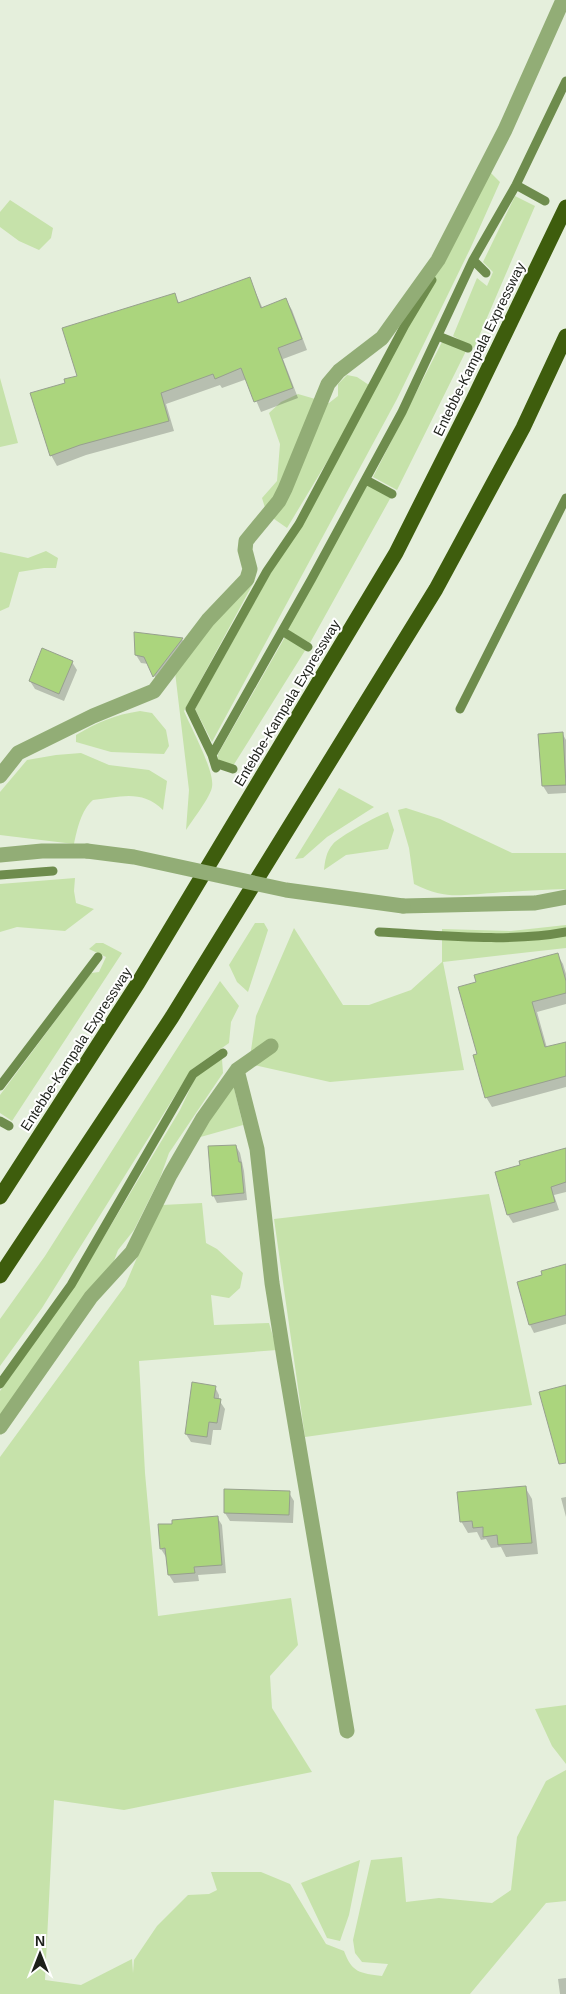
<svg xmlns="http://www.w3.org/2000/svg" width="566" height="1994" viewBox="0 0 566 1994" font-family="Helvetica,sans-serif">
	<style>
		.green { fill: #c6e2aa }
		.shadow { fill: #0003 }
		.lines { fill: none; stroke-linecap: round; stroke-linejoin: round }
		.stream { stroke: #6e8c4d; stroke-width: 9 }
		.building { fill: #abd57d; stroke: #97a08e }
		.minor { stroke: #92ad76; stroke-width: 15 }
		.motorway { stroke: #3e5d0d; stroke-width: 15 }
		.minor-bridge { stroke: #92ad76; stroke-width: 15 }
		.labels { text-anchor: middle; stroke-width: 4; stroke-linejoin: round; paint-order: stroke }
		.street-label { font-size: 14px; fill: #1d201a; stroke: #fff }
	</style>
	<rect width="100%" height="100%" fill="#e5efdc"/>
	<path class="green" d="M489,171L500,182L471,247L397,399L212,742L195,709L270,574L313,506L410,323L405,320L433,274Z
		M515,196L535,206L474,348L453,336L477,278L487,286L493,272L483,262Z
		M10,200L53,228L51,238L39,250L19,241L0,227V212Z
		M442,342L466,351L397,490L373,477Z
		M347,375L357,377L372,387L287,528L267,514L262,498L277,481L280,444L269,413L281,402L298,394L329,403L338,396V384Z
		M0,378L18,443L0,447Z
		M367,485L391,497L310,643L286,629Z
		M46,551L58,558L56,568H44L19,572L9,607L0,611V552L28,558Z
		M255,580L184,711C191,728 215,771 212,787C211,796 192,821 186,830L189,790L175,672L239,593Z
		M285,637L306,649L233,766L217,761L218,754Z
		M140,711L152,713L166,730L169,746L164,754L111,752L76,742V735C98,722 114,715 140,711Z
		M81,753L109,765L149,770L167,781L163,810C142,789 120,797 93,800C81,810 77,830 74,844L0,835V792L27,760L56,755Z
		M339,788L374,807L327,837L303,858L295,859Z
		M406,808L440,819L512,853H566V889C542,890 517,891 493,893C459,895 446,900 414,884L409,848L398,810Z
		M388,812L394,830L388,849L346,855L324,870C325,861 326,852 333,844C340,836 377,816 388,812Z
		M75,878L74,891L76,903L94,909L65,931L17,927L0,932V884Z
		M255,923H264L268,930L248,992L237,982L229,965Z
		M566,925V948L443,962L464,1070L330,1082L249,1064L256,1016L294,928L343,1005H369L411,990L442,962V929L511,931Z
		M96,943H103L122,953L12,1121L0,1113V1095L91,973L99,972L106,957L89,949Z
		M220,981L239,1006L231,1022L229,1043L191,1070L42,1308L0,1366V1319L45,1256Z
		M222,1059L223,1073L169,1153L160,1178L134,1230L118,1250L103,1291L0,1423V1391L75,1285L180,1110L196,1076Z
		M233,1084L243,1125L197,1138Z
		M489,1194L532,1405L305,1437L274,1219Z
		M202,1203L206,1243L217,1249L243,1273L240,1288L229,1298L211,1295L214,1325L269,1323L277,1350L139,1361L145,1473L158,1616L291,1598L298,1645L270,1676L272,1708L312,1772L124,1810L54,1800L45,1980L81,1985L132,1959L133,1973L134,1960L157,1926L188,1895L209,1894L217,1890L211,1872H261L290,1884L326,1944L344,1951C352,1973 360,1973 382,1976L388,1964L362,1962L355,1953L353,1940L371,1860L402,1857L406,1902L439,1898L492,1903L511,1890L517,1837L546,1781L566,1770V1901L546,1903L470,1994H0V1457L125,1286L144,1241L162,1205Z
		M566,1705V1764L552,1746L535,1709Z
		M360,1860L349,1915L340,1941L327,1938L301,1883Z"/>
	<path class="shadow" d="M249,278L263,309L286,300L292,310L307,350L283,359L298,398L261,412L247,379L222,388L220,385L166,404L174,431L86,455L57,466L51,455L67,383L78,377L174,295L180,304Z
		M182,639L186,647L158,684L149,664L141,663L136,655Z
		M72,662L77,670L64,701L35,689L30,681Z
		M562,733L566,740V793L548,794L543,786L539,735Z
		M557,954L563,964L566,974V1004L537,1012L547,1048L566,1043V1087L492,1107L486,1097L478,1055Z
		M236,1146L240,1153L244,1171L247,1200L217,1203L213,1195Z
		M566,1157V1192L554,1195L559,1210L513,1223L508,1215Z
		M566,1265V1324L534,1333L530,1325L518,1283L543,1276Z
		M215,1387L219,1395V1400L225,1409L221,1430H213L211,1445L191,1442L186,1434Z
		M525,1487L532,1499L538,1554L506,1557L501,1547L491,1548L486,1539L481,1540L477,1532L468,1533L461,1521Z
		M289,1493L294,1501L293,1523L230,1521L225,1513Z
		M566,1497V1517L561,1498Z
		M217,1517L222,1525L226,1573L198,1575L199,1581L174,1583L169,1575L166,1557L161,1549Z
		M566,1978V1994H560L558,1979Z"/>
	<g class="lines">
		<path class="stream" d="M516,185L545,201
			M473,260L486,273
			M438,336L468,348
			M366,480L392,494
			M282,631L308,647
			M460,709L566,498
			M212,755L311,580L402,412L473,260L516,185L566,81
			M215,763L233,769
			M216,768L212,755L190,709L267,571L299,524L405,325L432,280
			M0,875L53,871
			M379,932C437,935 510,943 566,932
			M0,1086L98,957
			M0,1121L9,1126
			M0,1384L71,1285L193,1074L223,1053"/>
	</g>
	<path class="building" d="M250,277L261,308L286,298L302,339L278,348L293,388L254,402L241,368L215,379L213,374L161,393L169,421L80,445L50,456L30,393L65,383L64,379L77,376L62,328L175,293L178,303Z
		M134,632L183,638L153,677L144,657L135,655Z
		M42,648L73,661L59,694L29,681Z
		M563,732L566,785L542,786L538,734Z
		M558,953L566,981V993L532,1002L545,1047L566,1042V1076L485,1098L473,1055L477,1054L458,987L476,982L474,975Z
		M236,1145L239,1162H241L244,1193L212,1196L208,1146Z
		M566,1148V1182L551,1187L555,1202L507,1215L495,1172L520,1165L519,1161Z
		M566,1264V1315L529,1325L517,1282L542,1275L541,1271Z
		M192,1382L216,1386L214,1398L221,1399L217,1423L209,1422L207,1437L185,1434Z
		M566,1385V1463L559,1464L539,1392Z
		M526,1486L532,1543L498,1545L497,1535L483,1537V1527L473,1528L472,1521L460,1522L457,1492Z
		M224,1489L290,1491L289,1515L224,1513Z
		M218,1516L222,1565L194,1567L195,1573L168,1575L165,1548L160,1549L158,1524H172V1520Z"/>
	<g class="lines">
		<path class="minor" d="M0,776L18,753L93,716L154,691L208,620L247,579L250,569L245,550L246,541L279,501L285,489L328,384L339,371L382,338L438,260L505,130L563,0
			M0,855L42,851H87
			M403,906L535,903L566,897
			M237,1070L257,1149L272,1283L284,1358L347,1731
			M0,1427L91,1297L132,1252L170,1175L203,1118L237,1070L271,1046"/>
		<path class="motorway" d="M0,1197L138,983L396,553L473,400L566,207
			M0,1276L172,1017L436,589L523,428L566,336"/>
		<path class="minor-bridge" d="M87,851L134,857L286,890L403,906"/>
	</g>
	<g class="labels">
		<g class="street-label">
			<text transform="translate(479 349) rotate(-64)" y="5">Entebbe-Kampala Expressway</text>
			<text transform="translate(287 703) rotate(-59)" y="5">Entebbe-Kampala Expressway</text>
			<text transform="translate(76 1049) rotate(-57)" y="5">Entebbe-Kampala Expressway</text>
		</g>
	</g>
	<g transform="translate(40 1954)" stroke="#ffffff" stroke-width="4" paint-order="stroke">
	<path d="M0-4L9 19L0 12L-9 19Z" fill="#1d201a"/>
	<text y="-8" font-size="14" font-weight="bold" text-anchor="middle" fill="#1d201a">N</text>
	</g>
</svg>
